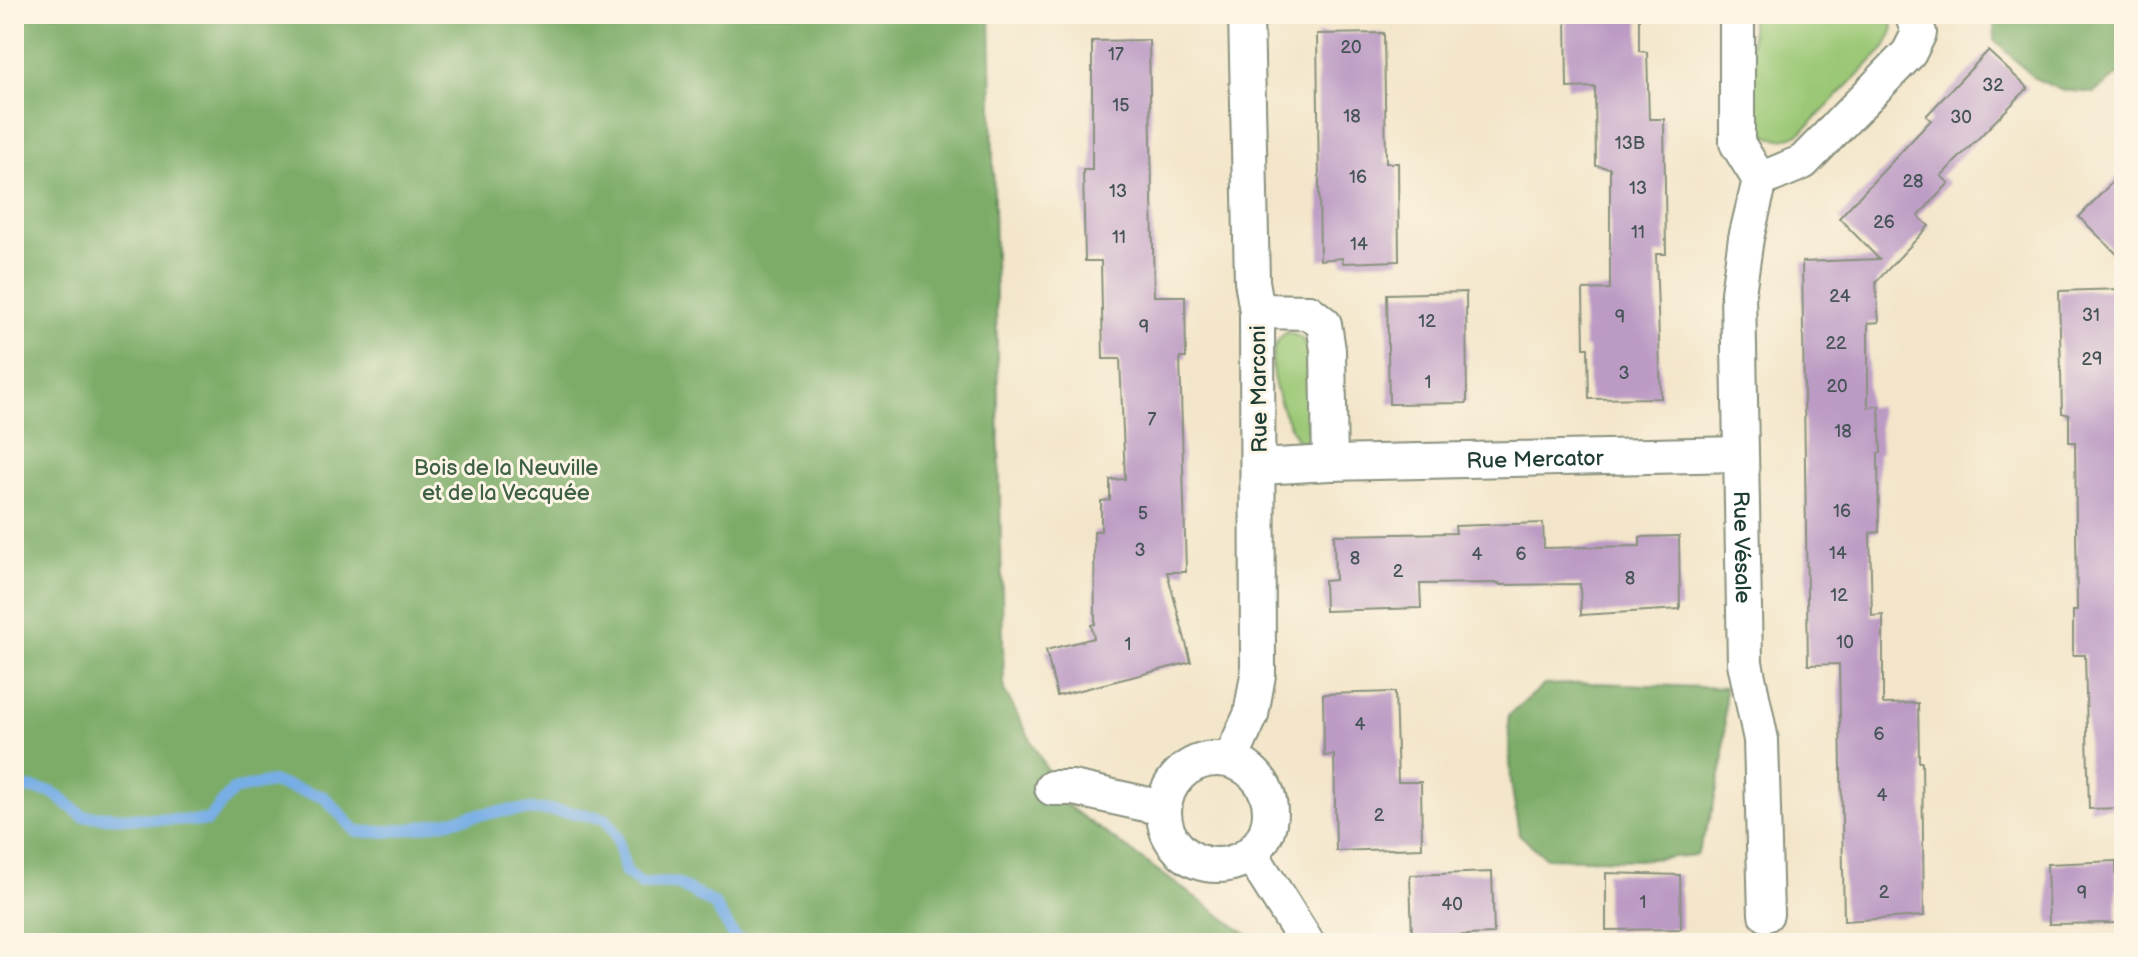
<svg xmlns="http://www.w3.org/2000/svg" width="2138" height="957" viewBox="0 0 2138 957" font-family="'Balsamiq Sans',sans-serif">
	<style>
		.green { fill: #9bc876; stroke: #5d8255; stroke-width: 2 }
		.forest { fill: #7cac67; stroke: #4e744e; stroke-width: 2 }
		.lines { fill: none; stroke-linecap: round; stroke-linejoin: round }
		.stream { stroke: #78aee6; stroke-width: 12 }
		.building { fill: #bb9ac4 }
		.minor-casing { stroke: #89917e; stroke-width: 38 }
		.minor { stroke: #fff; stroke-width: 34 }
		.labels { text-anchor: middle; stroke-width: 6; stroke-linejoin: round; paint-order: stroke }
		.number-label { font-size: 18px; fill: #465458 }
		.street-label { font-size: 22px; fill: #1f3d34; stroke: #fcf5e5 }
		.park-label { font-size: 22px; fill: #3e6044; stroke: #fcf5e5 }
	</style>
	<rect width="100%" height="100%" fill="#fcf5e5"/>
	<filter id="ink" filterUnits="userSpaceOnUse"><feTurbulence type="fractalNoise" baseFrequency=".0125" numOctaves="2"/><feDisplacementMap in="SourceGraphic" scale="16" xChannelSelector="R" yChannelSelector="G"/><feConvolveMatrix kernelMatrix="1 2 1 2 8 2 1 2 1" color-interpolation-filters="sRGB"/></filter>
	<filter id="wash" filterUnits="userSpaceOnUse"><feTurbulence type="fractalNoise" baseFrequency=".006" numOctaves="4" result="noise"/><feDisplacementMap in="SourceGraphic" scale="32" xChannelSelector="R" yChannelSelector="G"/><feGaussianBlur stdDeviation="1.8" result="paint"/><feColorMatrix in="noise" values="0 0 0 0 0 0 0 0 0 0 0 0 0 0 0 0 0 1.4 0 .05"/><feComposite in="paint" operator="in"/></filter>
	<g filter="url(#wash)">
		<rect width="100%" height="100%" fill="#f3e5c9"/>
		<path class="green" d="M1751,14H1891L1893,31L1885,48L1804,130C1788,144 1758,142 1754,117C1749,89 1752,44 1751,14Z
			M1287,332L1302,338L1307,350L1308,438L1303,444L1299,443C1284,417 1254,352 1287,332Z"/>
		<path class="forest" d="M14,14H990L1004,690L1065,804L1259,943H14Z
			M1995,14H2124V70L2094,93L2061,90L2034,78L1994,40Z
			M1597,683L1725,688L1724,758L1711,815L1697,855L1637,860L1546,858L1519,834L1511,782L1508,716L1544,685Z"/>
		<g class="lines">
			<path class="stream" d="M14,786L52,792L83,816L207,821L233,790L271,782L324,797L356,831C401,836 445,820 489,813C527,807 569,810 606,819L617,837L626,873L641,884L676,883L714,904L736,939L760,943"/>
		</g>
		<g id="blocks">
			<path class="building" d="M1566,14H1639V51L1647,52L1649,119H1664L1666,254H1656L1661,398L1589,399L1588,348H1584L1583,290L1610,289V168L1596,166L1595,87L1567,88Z
				M1384,33L1386,163H1398L1399,261L1343,263L1342,258L1320,260L1317,34Z
				M1149,40L1154,296H1185L1186,358H1180L1186,572H1167L1191,662L1057,696L1046,650L1094,638L1091,625L1095,624L1094,531H1101V501L1110,500V480L1125,479L1120,359H1103L1101,261H1085L1083,170H1092V41Z
				M1988,51L2028,88L1941,176L1949,183L1918,216L1929,226L1876,282L1879,322L1868,323V407L1879,406L1881,453H1878L1879,532L1870,533L1872,616L1883,615V704L1918,703L1919,762H1922L1924,916L1844,921L1839,664L1808,665L1802,262L1879,259L1839,218L1931,120L1926,116Z
				M2119,175L2121,258L2079,217Z
				M2122,289L2124,808L2089,809L2085,655H2073V611H2077L2075,442H2069V415L2062,413L2059,291Z
				M1466,292L1467,403L1389,404L1387,294Z
				M1543,523L1544,548L1640,546V537L1679,536L1680,609L1581,615L1580,584L1500,585L1499,583L1420,584L1421,608L1325,611L1324,581L1335,580L1334,535L1456,533L1455,526Z
				M1395,692L1398,782H1421L1422,848L1336,851L1334,755L1324,756L1323,694Z
				M2116,861L2117,923L2049,924L2047,864Z
				M1492,872L1494,934L1412,937L1410,875Z
				M1606,873L1680,875L1681,929L1606,930Z"/>
		</g>
	</g>
	<g filter="url(#ink)">
		<use href="#blocks" fill-opacity="0" stroke="#89917e" stroke-width="2"/>
		<g class="lines">
			<defs>
				<g id="minor">
					<path id="s1" d="M1737,14V143L1760,180L1746,238L1738,293L1745,663L1761,740L1766,914"/>
					<path d="M1760,180L1803,162L1909,53L1919,33L1912,14"/>
					<path d="M1257,311L1309,312L1324,324L1328,350L1330,463"/>
					<path id="s2" d="M1259,467L1330,463L1740,454"/>
					<circle cx="1217" cy="812" r="53"/>
					<path d="M1231,759L1251,715L1258,675L1257,311L1252,281L1246,14"/>
					<path d="M1052,788H1073L1163,808"/>
					<path d="M1251,854L1307,943"/>
				</g>
			</defs>
			<use href="#minor" class="minor-casing"/>
			<use href="#minor" class="minor"/>
		</g>
	</g>
	<g class="labels">
		<g class="number-label">
			<text x="1351" y="53">20</text>
			<text x="1116" y="60">17</text>
			<text x="1993" y="91">32</text>
			<text x="1121" y="111">15</text>
			<text x="1352" y="122">18</text>
			<text x="1961" y="123">30</text>
			<text x="1630" y="149">13B</text>
			<text x="1358" y="183">16</text>
			<text x="1913" y="187">28</text>
			<text x="1638" y="194">13</text>
			<text x="1118" y="197">13</text>
			<text x="1884" y="228">26</text>
			<text x="1638" y="238">11</text>
			<text x="1119" y="243">11</text>
			<text x="1359" y="250">14</text>
			<text x="1840" y="302">24</text>
			<text x="2091" y="321">31</text>
			<text x="1620" y="323">9</text>
			<text x="1427" y="327">12</text>
			<text x="1144" y="333">9</text>
			<text x="1836" y="349">22</text>
			<text x="2092" y="365">29</text>
			<text x="1624" y="379">3</text>
			<text x="1428" y="388">1</text>
			<text x="1837" y="392">20</text>
			<text x="1152" y="425">7</text>
			<text x="1843" y="437">18</text>
			<text x="1842" y="517">16</text>
			<text x="1143" y="519">5</text>
			<text x="1140" y="556">3</text>
			<text x="1838" y="559">14</text>
			<text x="1477" y="560">4</text>
			<text x="1521" y="560">6</text>
			<text x="1355" y="564">8</text>
			<text x="1398" y="577">2</text>
			<text x="1630" y="584">8</text>
			<text x="1839" y="601">12</text>
			<text x="1845" y="648">10</text>
			<text x="1128" y="650">1</text>
			<text x="1360" y="730">4</text>
			<text x="1879" y="740">6</text>
			<text x="1882" y="801">4</text>
			<text x="1379" y="821">2</text>
			<text x="1884" y="898">2</text>
			<text x="2082" y="899">9</text>
			<text x="1643" y="908">1</text>
			<text x="1452" y="910">40</text>
		</g>
		<g class="street-label">
			<text transform="translate(1258 389) rotate(-91)" y="8">Rue Marconi</text>
			<text dy="8" stroke="none"><textPath href="#s2" startOffset="276">Rue Mercator</textPath></text>
			<text dy="8" stroke="none"><textPath href="#s1" startOffset="542">Rue Vésale</textPath></text>
		</g>
		<g class="park-label">
			<text x="506" y="475">Bois de la Neuville<tspan x="506" dy="25">et de la Vecquée</tspan></text>
		</g>
	</g>
	<rect width="2138" height="957" fill="none" stroke="#fcf5e5" stroke-width="48"/>
</svg>
